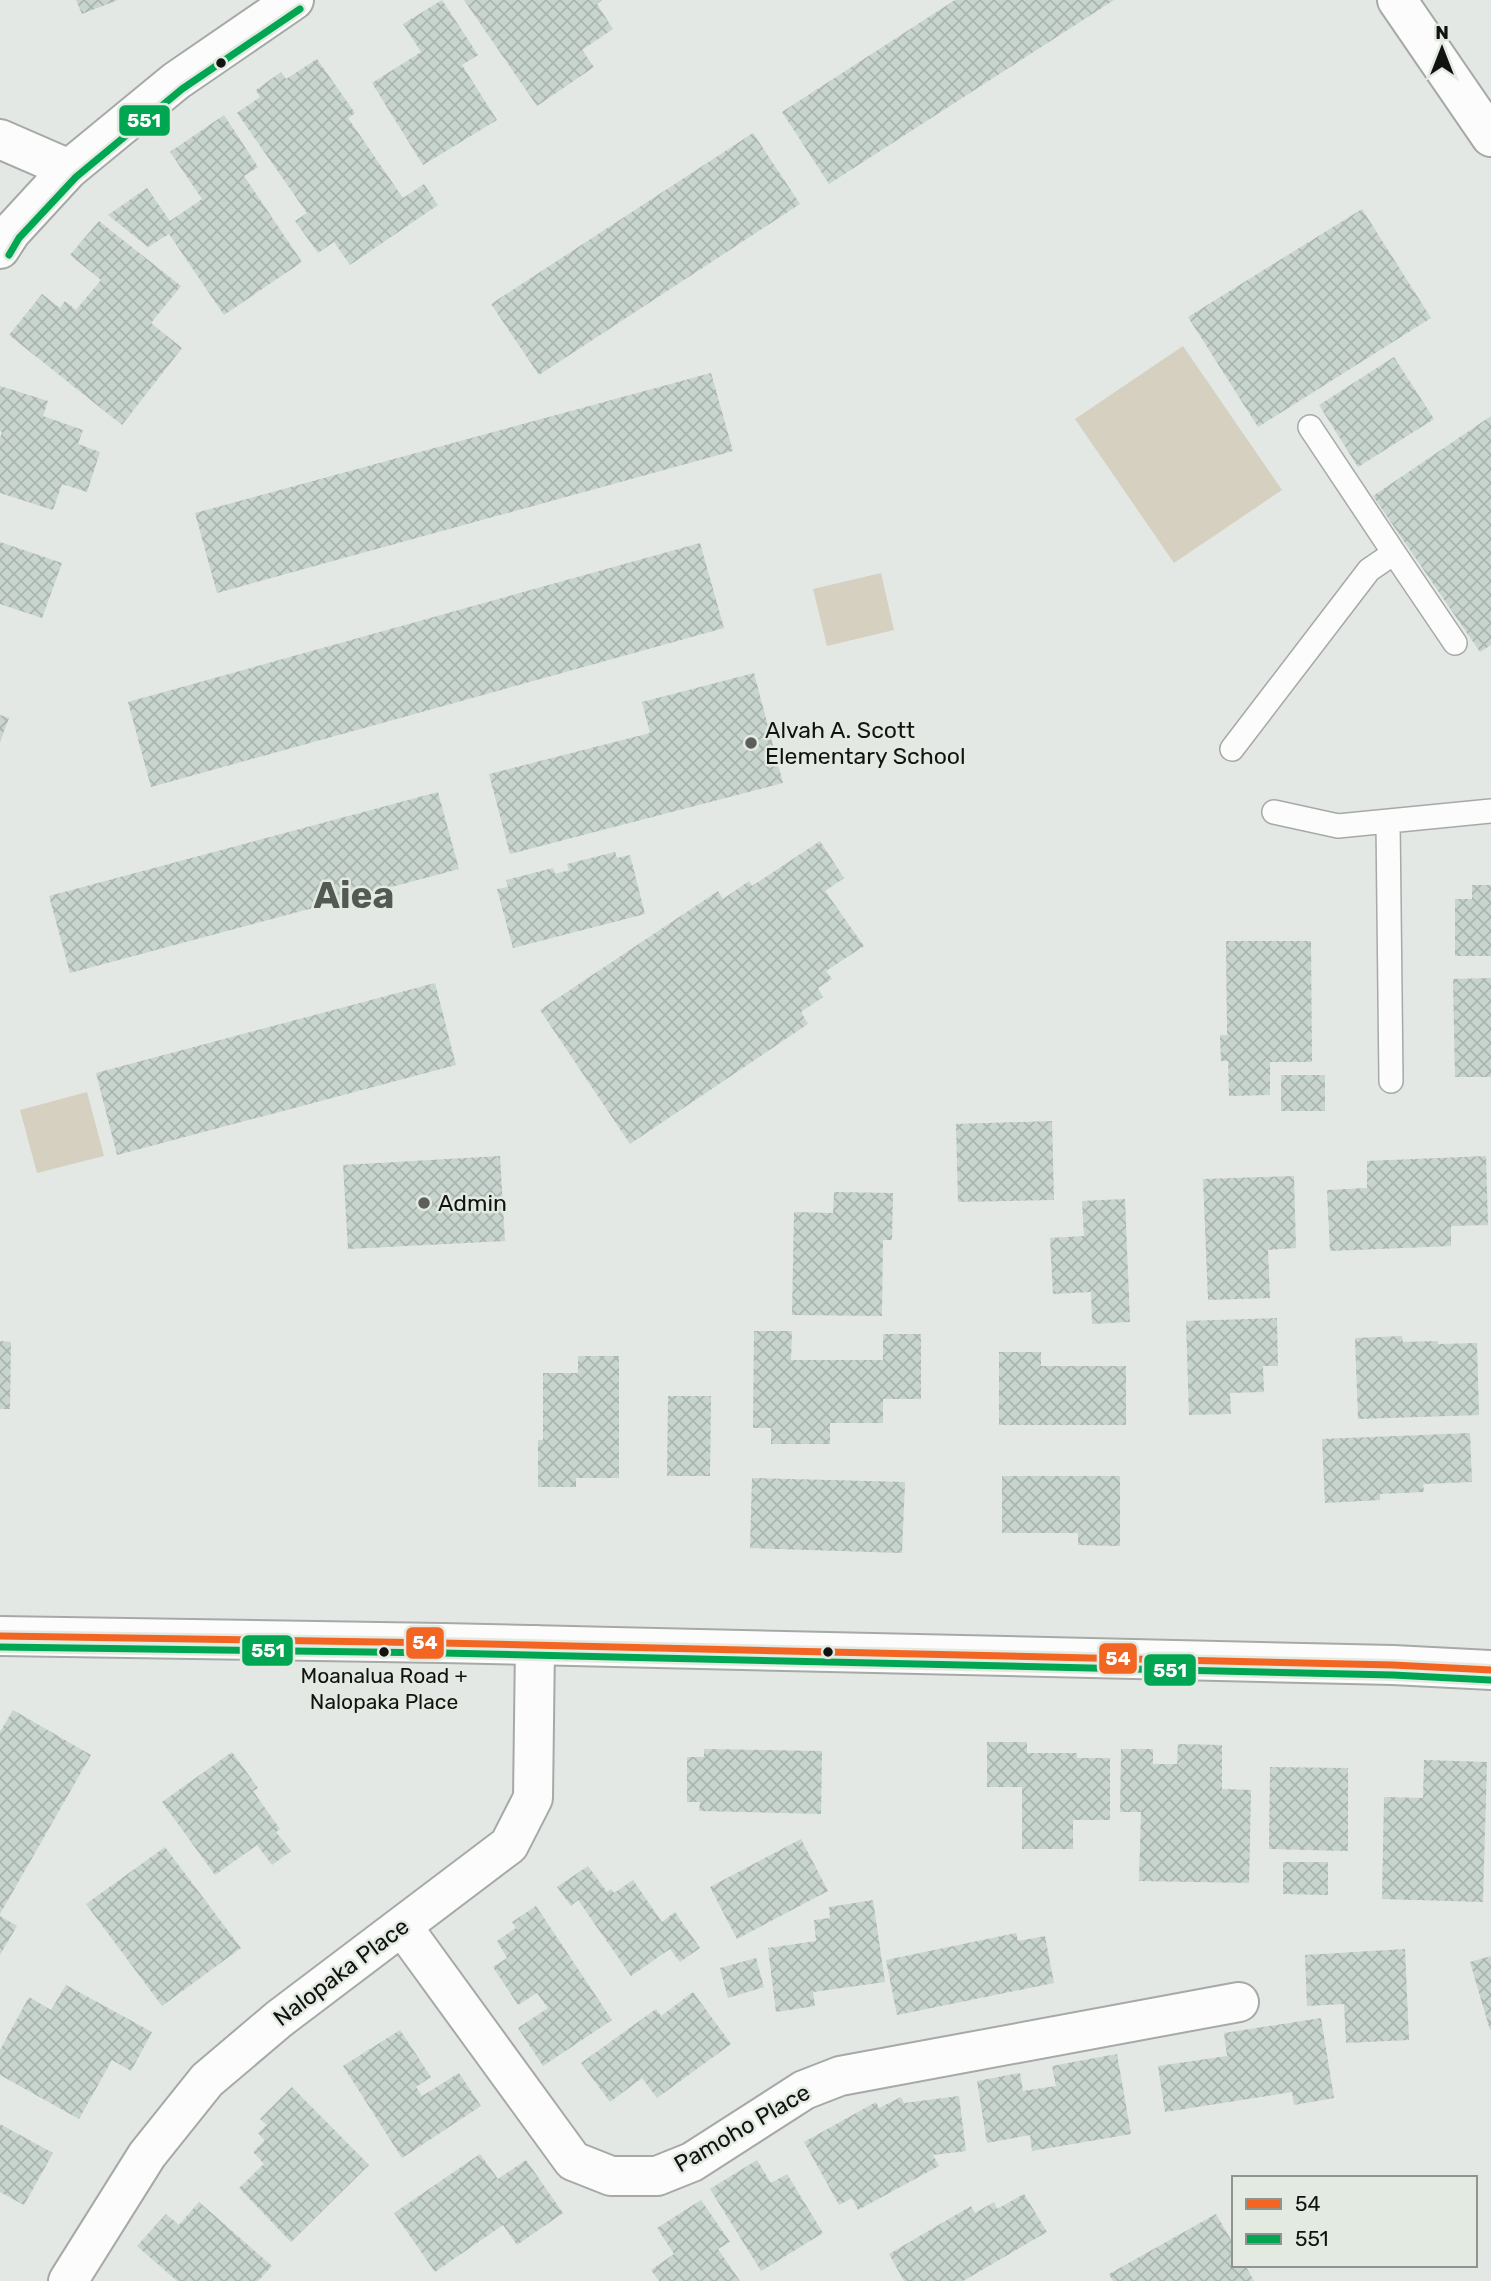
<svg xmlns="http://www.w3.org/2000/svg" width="1491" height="2281" viewBox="0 0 1491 2281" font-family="Rubik,sans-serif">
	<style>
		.green { fill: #d5d0c0 }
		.building { fill: url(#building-cross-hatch) }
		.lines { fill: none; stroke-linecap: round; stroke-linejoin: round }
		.lane-casing { stroke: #a6a9a6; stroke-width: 26 }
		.street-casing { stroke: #a6a9a6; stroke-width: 42 }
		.secondary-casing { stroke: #a6a9a6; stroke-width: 42 }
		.highway-casing { stroke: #a6a9a6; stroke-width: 42 }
		.lane { stroke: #fbfcfb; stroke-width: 23 }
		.street { stroke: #fbfcfb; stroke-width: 38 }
		.secondary { stroke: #fbfcfb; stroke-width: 38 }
		.highway { stroke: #fbfcfb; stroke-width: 38 }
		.bus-1-casing { stroke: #e3eae2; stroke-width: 12 }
		.bus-2-casing { stroke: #e3eae2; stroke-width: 12 }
		.bus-1 { stroke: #f26522; stroke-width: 7 }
		.bus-2 { stroke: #00a651; stroke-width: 7 }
		.bus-dot { fill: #111310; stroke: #e3eae2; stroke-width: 2.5 }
		.poi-dot { fill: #5b5e5a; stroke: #e3eae2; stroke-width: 2.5 }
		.labels { text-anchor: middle; stroke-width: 5; stroke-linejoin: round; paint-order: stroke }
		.bus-label { font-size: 21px; fill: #111310; stroke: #e3eae2 }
		.poi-label { font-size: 23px; fill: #111310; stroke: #e3eae2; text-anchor: start }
		.street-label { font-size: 23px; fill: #111310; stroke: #e3eae2 }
		.town-label { font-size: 37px; font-weight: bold; fill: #535a53; stroke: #e3eae2 }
		.line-badge { stroke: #e3eae2; stroke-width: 2.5 }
		.badge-label { font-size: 19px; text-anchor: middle; font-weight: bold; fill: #fff }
	</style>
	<defs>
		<pattern id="building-cross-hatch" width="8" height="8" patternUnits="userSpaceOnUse" patternTransform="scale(1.75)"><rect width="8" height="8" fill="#c8d4ce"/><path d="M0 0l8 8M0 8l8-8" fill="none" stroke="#abb5b0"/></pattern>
	</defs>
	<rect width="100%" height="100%" fill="#e4e8e4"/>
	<path class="green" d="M1183,346L1282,490L1174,563L1075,419Z
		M881,573L894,630L827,646L813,589Z
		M87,1092L104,1156L37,1173L20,1110Z"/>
	<path class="building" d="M76,0H118L82,14Z
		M442,0L478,55L462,65L497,120L423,165L372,83L421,52L403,24Z
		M464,0H602L597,4L613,29L582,50L594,67L537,106Z
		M955,0H1114L829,184L782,112Z
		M317,59L355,113L348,118L403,198L424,184L438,205L350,265L334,242L318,253L295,221L307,213L237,113L260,97L256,90L281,72L286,79Z
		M224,115L258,167L244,176L302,262L224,315L169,234L148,247L108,215L147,188L170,221L202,199L170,152Z
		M753,133L800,204L539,375L491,304Z
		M1362,209L1431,318L1258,427L1188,317Z
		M99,221L181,286L151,323L182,348L122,425L9,335L42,294L60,308L65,301L76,310L101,280L70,255Z
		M1394,357L1434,419L1358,467L1319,405Z
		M711,373L733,451L217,593L195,513Z
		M0,386L48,401L43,416L83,430L78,444L100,452L87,492L62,484L53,510L0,493V438L2,432L0,431Z
		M1491,416V645L1480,652L1373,496Z
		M0,542L62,563L42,618L0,604Z
		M700,543L724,628L151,787L128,702Z
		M754,673L783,783L510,854L489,774L650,733L642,702Z
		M0,715L9,718L0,742Z
		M438,792L459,869L70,973L49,896Z
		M820,841L844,878L825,891L864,946L826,971L832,979L818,988L823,997L801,1012L808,1024L630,1144L540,1010L718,891L723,899L749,881L752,886Z
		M615,852L617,858L630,855L645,914L513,948L497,889L508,887L506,880L553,868L555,874L569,870L567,864Z
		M1472,885H1491V956H1455V899H1472Z
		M1226,941H1311L1312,1062H1270V1095L1229,1096L1228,1061H1221L1220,1035H1227Z
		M1491,978V1077H1455L1453,979Z
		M435,983L456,1065L117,1155L96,1073Z
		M1281,1075H1325V1111H1281Z
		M1052,1121L1054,1200L958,1202L956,1124Z
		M500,1156L505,1241L348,1249L343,1165Z
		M1486,1156L1488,1225L1451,1226V1246L1330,1251L1327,1190L1367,1188V1161Z
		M1294,1176L1296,1248L1268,1250L1270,1298L1208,1300L1203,1179Z
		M834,1192L893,1193L892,1240H883L882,1316L792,1315L794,1212L833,1213Z
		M1125,1199L1130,1322L1092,1324L1091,1292L1053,1294L1050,1238L1084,1236L1082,1201Z
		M1277,1318L1278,1366H1263L1264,1392L1230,1393L1231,1414L1189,1415L1186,1321Z
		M754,1331H792L791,1360H883V1334H921V1399H883V1423H830V1444H771V1428H753Z
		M1402,1336L1403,1342L1438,1341V1344L1477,1343L1479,1415L1358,1419L1355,1338Z
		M0,1341L11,1342L10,1409H0Z
		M999,1352H1041V1366H1126V1425H999Z
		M578,1356H619V1478H576V1487H538V1440H543V1373H578Z
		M668,1396H711L710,1476H667Z
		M1470,1433L1472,1482L1423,1484L1424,1492L1380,1494V1500L1325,1503L1322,1439Z
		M1002,1476H1120V1546L1078,1545V1533H1002Z
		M752,1478L905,1482L902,1553L750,1548Z
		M13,1710L91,1755L0,1914V1732Z
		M987,1742H1027V1753H1077V1758H1110V1820H1073V1849H1022V1787H987Z
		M1178,1744L1222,1745V1789L1251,1790L1249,1883L1139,1881L1141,1812H1120L1121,1749H1153V1764H1177Z
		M704,1749L822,1751L821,1814L699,1811L700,1802H687V1757H704Z
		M232,1752L258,1788L253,1791L280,1829L276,1832L291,1851L272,1865L257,1845L215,1875L162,1802Z
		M1424,1760L1487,1762L1483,1902L1382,1899L1384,1797L1423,1798Z
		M1270,1767L1348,1768V1851L1269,1849Z
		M801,1839L828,1891L737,1939L710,1887Z
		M165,1847L241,1948L162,2006L86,1904Z
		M1283,1862H1328V1895L1283,1894Z
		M588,1866L607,1892L611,1889L614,1893L633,1880L662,1922L675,1912L700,1948L680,1962L670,1949L631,1976L578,1900L571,1906L557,1887Z
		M873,1900L885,1982L813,1992L815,2006L776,2012L768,1948L816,1941L814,1920L830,1918L829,1907Z
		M536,1906L612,2020L543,2066L518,2028L548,2008L537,1993L518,2005L493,1967L507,1958L497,1941L516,1928L512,1922Z
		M0,1916L17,1926L0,1955Z
		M1016,1933L1018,1941L1045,1936L1054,1983L897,2015L886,1960Z
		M1405,1949L1409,2040L1346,2043L1344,2004L1307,2006L1305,1955Z
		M1491,1956V2030H1490L1470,1962Z
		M756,1958L764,1987L728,1998L720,1968Z
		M66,1985L152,2032L131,2071L112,2060L79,2119L0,2075V2050L29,1997L51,2010Z
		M693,1992L731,2044L657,2098L642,2078L610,2102L581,2063L656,2009L661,2016Z
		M1321,2018L1334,2098L1294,2105L1292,2092L1165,2112L1158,2066L1227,2056L1224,2033Z
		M400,2030L431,2077L416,2087L422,2096L459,2073L481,2106L402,2158L343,2066Z
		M1117,2054L1131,2134L1032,2151L1030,2135L987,2143L977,2081L1020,2073L1023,2091L1056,2086L1052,2066Z
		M292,2087L369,2165L291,2242L239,2188L264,2164L253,2152L265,2140L258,2133L267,2125L260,2119Z
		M959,2096L966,2151L933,2155L939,2166L858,2210L852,2198L839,2205L804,2142L876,2102L879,2108L901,2097L904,2103Z
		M0,2124L53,2153L24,2205L0,2192Z
		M480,2154L498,2179L526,2160L563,2213L517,2245L503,2225L435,2272L394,2213Z
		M757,2160L771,2183L787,2174L823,2233L761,2271L710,2189Z
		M1024,2194L1047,2232L963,2281H904L889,2254L971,2206L975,2213L994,2202L997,2209Z
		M701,2200L730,2242L718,2249L740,2281H659L651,2270L674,2254L657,2228Z
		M199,2202L272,2266L258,2281H177L137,2246L166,2214L179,2225Z
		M1216,2214L1234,2245V2265H1245L1254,2281H1113L1109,2274Z"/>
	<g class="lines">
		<defs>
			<path id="lane" d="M1394,553L1455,643
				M1232,749L1369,570L1394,553L1310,427
				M1274,812L1338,826L1491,811
				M1388,821L1391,1081"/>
			<path id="street" d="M0,139L69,169
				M402,1926L573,2161L611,2176H657L692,2162L804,2090L840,2076L1239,2002
				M68,2281L147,2155L207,2080L279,2019L509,1845L533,1798L535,1645"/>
			<path id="secondary" d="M0,249L11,232L69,169L176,81L294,0
				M0,1636L442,1643L1393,1665L1491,1670"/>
			<path id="highway" d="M1397,0L1491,137"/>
		</defs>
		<use href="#lane" class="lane-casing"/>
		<use href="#street" class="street-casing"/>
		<use href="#secondary" class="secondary-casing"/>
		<use href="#highway" class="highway-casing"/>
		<use href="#lane" class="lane"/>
		<use href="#street" class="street"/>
		<use href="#secondary" class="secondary"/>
		<use href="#highway" class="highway"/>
		<defs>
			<path id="bus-1" d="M0,1636L442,1643L1393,1665L1491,1670"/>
			<path id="bus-2" d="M9,255L19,238L76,177L182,89L300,9
				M0,1647L442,1653L1393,1675L1490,1680"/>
		</defs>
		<use href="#bus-1" class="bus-1-casing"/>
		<use href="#bus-2" class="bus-2-casing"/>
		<use href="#bus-1" class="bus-1"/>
		<use href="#bus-2" class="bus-2"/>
	</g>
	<g class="bus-dot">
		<circle cx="221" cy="63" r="6"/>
		<circle cx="384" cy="1652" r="6"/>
		<circle cx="828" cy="1652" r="6"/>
	</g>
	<g class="poi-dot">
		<circle cx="751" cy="743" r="7"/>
		<circle cx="424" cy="1203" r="7"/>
	</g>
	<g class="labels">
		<g class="bus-label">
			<text x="384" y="1683">Moanalua Road +<tspan x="384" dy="26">Nalopaka Place</tspan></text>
		</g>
		<g class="poi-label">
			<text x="765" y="738">Alvah A. Scott<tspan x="765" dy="26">Elementary School</tspan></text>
			<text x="438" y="1211">Admin</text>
		</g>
		<g class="street-label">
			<text transform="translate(341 1972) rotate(-37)" y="8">Nalopaka Place</text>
			<text transform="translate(742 2128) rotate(-30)" y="8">Pamoho Place</text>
		</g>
		<g class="town-label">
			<text x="354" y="908">Aiea</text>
		</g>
	</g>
	<g class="line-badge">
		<rect x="118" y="104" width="53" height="33" rx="7" fill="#00a651"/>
		<rect x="405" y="1626" width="40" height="34" rx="7" fill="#f26522"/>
		<rect x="241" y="1634" width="53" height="33" rx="7" fill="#00a651"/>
		<rect x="1098" y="1642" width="40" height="33" rx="7" fill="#f26522"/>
		<rect x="1143" y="1653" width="54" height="34" rx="7" fill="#00a651"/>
	</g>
	<g class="badge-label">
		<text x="144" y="127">551</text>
		<text x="425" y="1649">54</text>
		<text x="268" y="1657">551</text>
		<text x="1118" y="1665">54</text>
		<text x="1170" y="1677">551</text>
	</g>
	<rect x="1232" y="2176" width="245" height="91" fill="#e3eae2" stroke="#8f948e" stroke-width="2"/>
	<rect x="1246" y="2199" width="35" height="10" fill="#f26522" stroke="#8f948e" stroke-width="2"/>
	<text x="1295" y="2211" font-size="21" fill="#111310">54</text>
	<rect x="1246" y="2234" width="35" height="10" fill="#00a651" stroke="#8f948e" stroke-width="2"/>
	<text x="1295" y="2246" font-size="21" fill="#111310">551</text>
	<g transform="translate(1442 49)" stroke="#e3eae2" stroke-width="5" paint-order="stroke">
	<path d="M0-5L12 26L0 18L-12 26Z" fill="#111310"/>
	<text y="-10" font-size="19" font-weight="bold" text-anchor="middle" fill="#111310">N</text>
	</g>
</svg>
